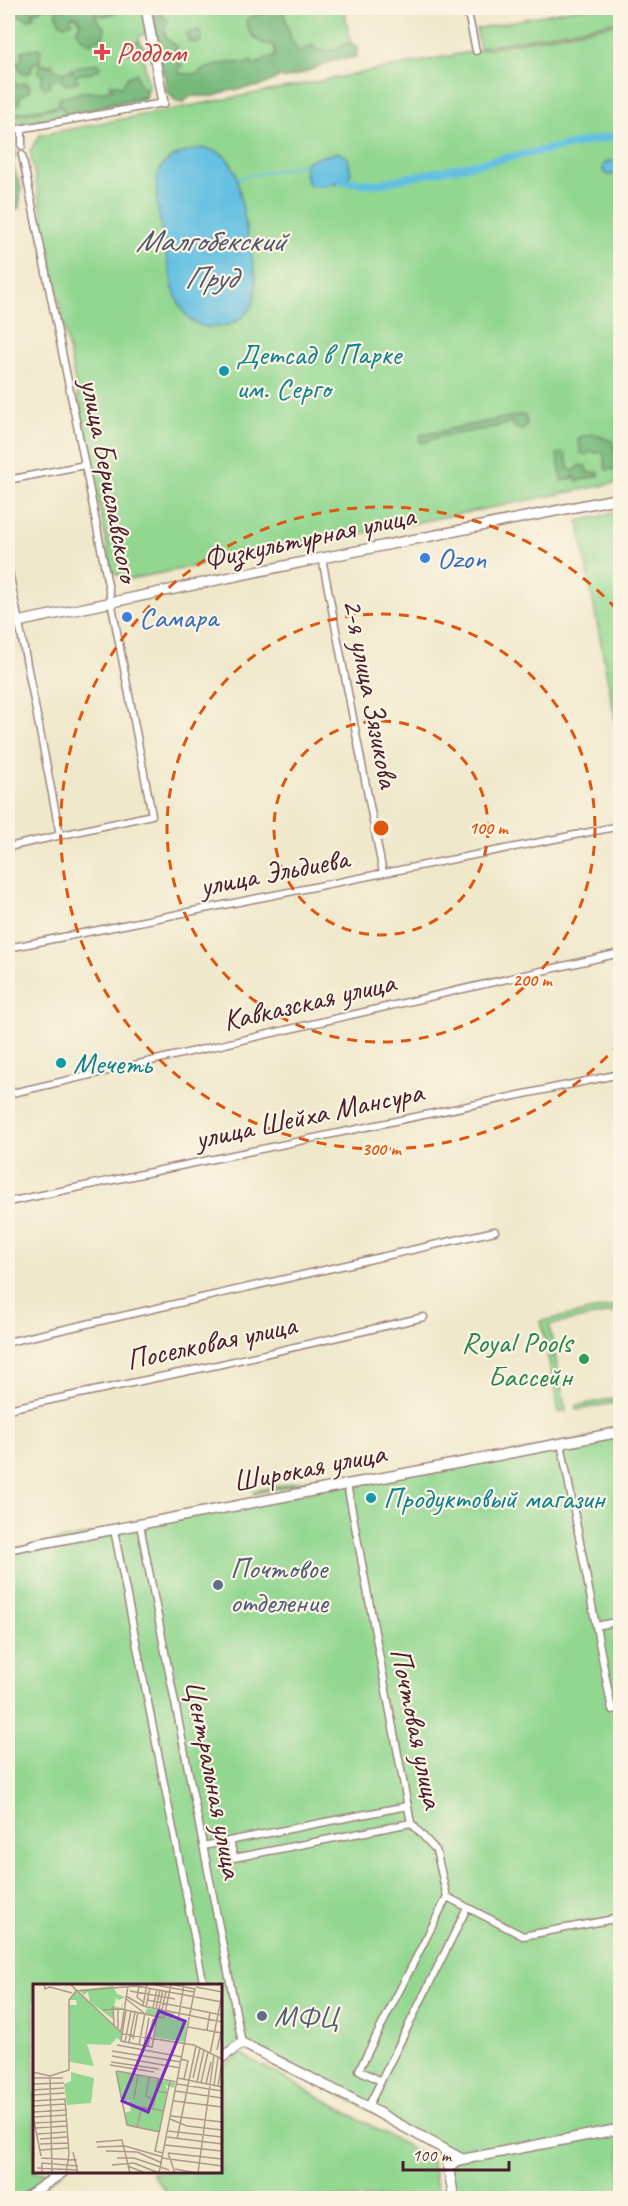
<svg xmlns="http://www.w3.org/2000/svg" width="628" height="2206" viewBox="0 0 628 2206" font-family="Caveat,sans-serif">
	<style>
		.green { fill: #92d790; stroke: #6e7b5e; stroke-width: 1.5 }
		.forest { fill: #75b87a; stroke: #606c52; stroke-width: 1.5 }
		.water { fill: #64c0e2; stroke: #577086; stroke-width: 1.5 }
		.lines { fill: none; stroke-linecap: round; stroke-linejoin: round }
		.stream { stroke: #64c0e2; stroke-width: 2 }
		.canal { stroke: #64c0e2; stroke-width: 8 }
		.street-casing { stroke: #9d847b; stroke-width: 9 }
		.secondary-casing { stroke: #9d847b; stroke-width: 12 }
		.street { stroke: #fff; stroke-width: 6 }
		.secondary { stroke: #fff; stroke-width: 9 }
		.ring { fill: none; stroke: #e0560e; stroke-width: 3; stroke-dasharray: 10 8 }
		.health-dot { fill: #e0444e; stroke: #fcf5e5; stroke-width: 2 }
		.culture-dot { fill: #0f9aa8; stroke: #fcf5e5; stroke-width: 2 }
		.shop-dot { fill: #3f7fe0; stroke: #fcf5e5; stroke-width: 2 }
		.leisure-dot { fill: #2e9e5b; stroke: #fcf5e5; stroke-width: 2 }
		.service-dot { fill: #5c6f8a; stroke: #fcf5e5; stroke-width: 2 }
		.labels { text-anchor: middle; stroke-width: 4.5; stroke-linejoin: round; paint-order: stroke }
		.health-label { font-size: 30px; fill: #be3a42; stroke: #fcf5e5; text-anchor: start }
		.culture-label { font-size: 30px; fill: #0d838f; stroke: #fcf5e5; text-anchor: start }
		.street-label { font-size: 30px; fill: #4a1f2b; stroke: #fcf5e5 }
		.shop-label { font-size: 30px; fill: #366cbe; stroke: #fcf5e5; text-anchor: start }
		.leisure-label { font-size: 30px; fill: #27864d; stroke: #fcf5e5; text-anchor: end }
		.service-label { font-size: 30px; fill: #4e5e75; stroke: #fcf5e5; text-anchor: start }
		.water-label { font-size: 32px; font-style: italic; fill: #53576b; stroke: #fcf5e5 }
		.inset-road { fill: none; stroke: #ae988b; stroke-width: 1.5 }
		.view { fill: #7b2cbf; fill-opacity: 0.15; stroke: #7b2cbf; stroke-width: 3 }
		.inset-edge { fill: none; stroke: #4a1f2b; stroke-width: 3 }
		.centre { fill: #e0560e; stroke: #fcf5e5; stroke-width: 3 }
		.ring-label { font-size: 18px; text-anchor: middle; font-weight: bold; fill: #e0560e; stroke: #fcf5e5; stroke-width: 4.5; stroke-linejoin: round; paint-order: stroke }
	</style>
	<rect width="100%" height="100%" fill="#fcf5e5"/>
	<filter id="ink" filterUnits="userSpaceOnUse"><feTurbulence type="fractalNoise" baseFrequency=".0167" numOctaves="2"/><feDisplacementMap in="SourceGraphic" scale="12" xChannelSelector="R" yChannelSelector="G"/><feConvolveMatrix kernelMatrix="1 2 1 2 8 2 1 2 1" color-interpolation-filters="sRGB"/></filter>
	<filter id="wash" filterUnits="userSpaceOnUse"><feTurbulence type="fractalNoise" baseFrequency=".008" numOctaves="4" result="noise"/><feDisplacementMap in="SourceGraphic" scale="24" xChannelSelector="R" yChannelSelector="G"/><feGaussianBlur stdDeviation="1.35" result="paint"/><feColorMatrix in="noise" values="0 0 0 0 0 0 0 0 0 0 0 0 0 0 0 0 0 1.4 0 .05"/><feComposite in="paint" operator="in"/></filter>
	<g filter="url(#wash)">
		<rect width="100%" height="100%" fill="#f0e8cb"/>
		<path class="green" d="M8,8H144L149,33L139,36L149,89L8,115Z
			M161,8H344L352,52L175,84Z
			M578,8H620V21L480,48L476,29Z
			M620,23V482L126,580L112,571L30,151L40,135Z
			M144,91L145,99L8,125V117Z
			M620,512V728L617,729L578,521Z
			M620,1305V1311L549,1325L566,1411L559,1412L541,1321Z
			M620,1397V1402L577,1410L576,1406Z
			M620,1432V2198H454L445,2150L242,2043L221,2059L220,1986H34V2172H63L25,2198H8V1550Z
			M333,1475V1477L254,1494L253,1491Z
			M241,2054L431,2159L439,2198H170L151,2172H220L221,2068Z"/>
		<path class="forest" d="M13,8H42L37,12L32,13L34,17L28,20L18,15Z
			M55,8H115L116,13L103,16L95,13L97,20L105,28L103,37L90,44L81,38L76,30L81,22L78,20L79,17L72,16L70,19L73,22L64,25L59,22Z
			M259,8H282L292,42L299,52L313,45L315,49C329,53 337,50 348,42L359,47L356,57L332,61L298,75L286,78L279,77L261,86L226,91L215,96H191L182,103L176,101L165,89V77L158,59L159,52L151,16L159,13L167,19L168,23L163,31L166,38L177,47L173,59L182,66L178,71L181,74H198L200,71C215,65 230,60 246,64L250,61L255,65L265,59L275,56V48L272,44C260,46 248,34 246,21L250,17L265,13Z
			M199,30L202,38L200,42L195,43L189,41L186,33Z
			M138,41L145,48L146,52L140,57H135L125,49L124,44L128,42L132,44Z
			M38,48L41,51L39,56L40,62L32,64L31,72L26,74L22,73L16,63L21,61L22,51Z
			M52,63L54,71L60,70L64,74L66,71L73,72L70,69L98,63L101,66L99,69L92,71V73L75,75L78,81L66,85L61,79L49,80L51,86L45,88L40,83L43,76L39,73V65L47,64L48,67Z
			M8,72L15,77L14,82L16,85L26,83L30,87L29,91L20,97L19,104L12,105L8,108Z
			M137,73L138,83L146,91L147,95L143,97L111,103L87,112L78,111L69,114L65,113L58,101L61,96H72L81,92H100L113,89L109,86L111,84L122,86L128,77Z
			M15,147L17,155L12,162L21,188L19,208L8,213V150Z
			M520,415H525L527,425L523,430L516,429L512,422L495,427H490L487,429L441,436L422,443L419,440L421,435L426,434Z
			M593,434L612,441L614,449L616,450L618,447L616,440L620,434V468L606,470L603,452L595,453L591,451L586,455L581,453L578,439L580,437Z
			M563,453L566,455L568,467L573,472L579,466H585L588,473L598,472L600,475L577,481L574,475V478L562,481L557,454Z"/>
		<path class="water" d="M202,148C222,151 227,155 236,173L256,279C256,288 256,298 252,306C240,327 204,336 188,317C180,308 176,298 173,288C169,264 150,192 159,172C166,155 186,152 202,148Z
			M338,152L348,158L351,173L348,178C340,182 317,191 309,184C305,180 305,170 304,165L307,161Z
			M603 168a7 7 0 1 1 14 0a7 7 0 1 1-14 0Z"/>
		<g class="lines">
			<path class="stream" d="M237,178L304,165"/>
			<path class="canal" d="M343,181L377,184L620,135"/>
		</g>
	</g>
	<g filter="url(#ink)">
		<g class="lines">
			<defs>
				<path id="street" d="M467,8L476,51
					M22,128V146
					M8,131L163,103
					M8,480L85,465
					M322,558L383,873
					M8,566L60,835
					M8,847L152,815L85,465L22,155
					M8,948L620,826
					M8,1094L620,953
					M8,1202L620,1074
					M8,1342L495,1231
					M8,1409L217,1365L424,1317
					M561,1443L612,1710L620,1708
					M347,1484L411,1823L436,1850L447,1897L523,1936L620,1918
					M140,1525L242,2043
					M114,1530L204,1986
					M8,1550L32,1545
					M596,1626L620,1621
					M230,1841L234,1858L411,1823
					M203,1846L407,1806
					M381,2081L359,2070L447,1897
					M368,2107L467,1908"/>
				<path id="secondary" d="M146,8L163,103
					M8,624L322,558L620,498
					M32,1545L620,1432
					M220,2059L242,2043L368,2107L462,2159
					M445,2150L454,2198
					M448,2167L459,2160L620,2129
					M25,2198L63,2172"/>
			</defs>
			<use href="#street" class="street-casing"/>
			<use href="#secondary" class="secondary-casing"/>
			<use href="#street" class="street"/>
			<use href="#secondary" class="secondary"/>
		</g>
	</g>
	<g class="ring">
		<circle cx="381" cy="828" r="107"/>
		<circle cx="381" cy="828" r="214"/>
		<path d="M620 1043A321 321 0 1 1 620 613"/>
	</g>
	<path class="health-dot" d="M99 43h6v6h6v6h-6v6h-6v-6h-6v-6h6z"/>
	<g class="culture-dot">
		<circle cx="224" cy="371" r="6"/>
		<circle cx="61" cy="1063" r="6"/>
		<circle cx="371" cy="1498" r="6"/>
	</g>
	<g class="shop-dot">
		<circle cx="425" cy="558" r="6"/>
		<circle cx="127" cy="617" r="6"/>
	</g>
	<circle class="leisure-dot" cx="584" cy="1359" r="6"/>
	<g class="service-dot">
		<circle cx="218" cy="1585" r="6"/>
		<circle cx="262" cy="2016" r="6"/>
	</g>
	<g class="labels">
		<g class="health-label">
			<text x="116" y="62">Роддом</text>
		</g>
		<g class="culture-label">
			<text x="236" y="364">Детсад в Парке<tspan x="236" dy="34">им. Серго</tspan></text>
			<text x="73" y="1073">Мечеть</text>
			<text x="383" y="1508">Продуктовый магазин</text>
		</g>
		<g class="street-label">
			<text transform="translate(110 480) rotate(79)" y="10">улица Бериславского</text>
			<text transform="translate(309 537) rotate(-12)" y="10">Физкультурная улица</text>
			<text transform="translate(371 693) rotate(79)" y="10">2-я улица Зязикова</text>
			<text transform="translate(274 872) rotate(-11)" y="10">улица Эльдиева</text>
			<text transform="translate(309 1001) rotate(-13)" y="10">Кавказская улица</text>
			<text transform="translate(309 1115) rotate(-12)" y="10">улица Шейха Мансура</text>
			<text transform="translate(211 1342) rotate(-12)" y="10">Поселковая улица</text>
			<text transform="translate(309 1467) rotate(-11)" y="10">Широкая улица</text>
			<text transform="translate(417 1728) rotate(78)" y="10">Почтовая улица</text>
			<text transform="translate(214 1779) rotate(79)" y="10">Центральная улица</text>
		</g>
		<g class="shop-label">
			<text x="437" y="568">Ozon</text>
			<text x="139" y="627">Самара</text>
		</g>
		<g class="leisure-label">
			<text x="572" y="1352">Royal Pools<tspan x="572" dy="34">Бассейн</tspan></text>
		</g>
		<g class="service-label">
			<text x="230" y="1578">Почтовое<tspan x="230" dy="34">отделение</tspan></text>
			<text x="274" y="2026">МФЦ</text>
		</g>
		<g class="water-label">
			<text x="210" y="251">Малгобекский<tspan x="210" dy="37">Пруд</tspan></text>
		</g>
	</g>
	<g transform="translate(33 1984)">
		<rect width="189" height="189" fill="#f0e8cb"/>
		<path d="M39,2L89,50L88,57L84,54L77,61L54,60L61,82L37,78L36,25V21H44L43,16H36L42,7ZM80,2L84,10L92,13L86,16L79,12L83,15L81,22L88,24L90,19L89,25L80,26L81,36L57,18L55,8L51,11L46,6ZM114,24L141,29L139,35L130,34L154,37L151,58L121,53L125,34L112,29ZM83,87L142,99L141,104L132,101L134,105L127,148L94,141L91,129L98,127L96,116L88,118ZM38,88L61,94L58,119L34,121L31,100L38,97Z" fill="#92d790"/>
		<path class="inset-road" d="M11,0L12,5L17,3L39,9M37,0L90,50L161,61L189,75M117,0L161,8M137,0L162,5M106,2L104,13L110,18M163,3L189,8M97,7L142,15M93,12L110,22L189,38M92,14L111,29M114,16L189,31M80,22L81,41M110,22L114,0M113,23L117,4M120,24L124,5M123,25L127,6M126,25L130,6M70,26L88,25L131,34L138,0M129,26L133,7M145,37L151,0M155,43L189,49M85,44V25M174,46L177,28M88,47L95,2M100,55L105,28M92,58L119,63L124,34M92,58L88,57L93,26M92,58L98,27M96,58L102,28M84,61L149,73M106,61L112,29M111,61L116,34M115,62L120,35M184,66L188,48M79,67L148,78M177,70L189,11M79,72L147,84M148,75L155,77L151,95M78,78L126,85M77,81L121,88M83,87L94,141L127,148M84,87L144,98M0,88L17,92L36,86V16L43,7L104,2L189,18M17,92L19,189M116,93L113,112L122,116M0,94H30M145,94L189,103M160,94L167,64M125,95L123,107L135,109M164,98L171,66M168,99L175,68M0,100L31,99M144,100L189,107M173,100L178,78M181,101L185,74M185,102L189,78M0,106L31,104M142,107L189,114M101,115L105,91M0,117L32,115L36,170L33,189M141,117L189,123M0,122L33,120M0,123V111L32,109M108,123L131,127M120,125L123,107M0,128L34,126M0,132L8,172M138,132L189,138M0,133L34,131M137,135L154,142L189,146M1,139L34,137M104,143L109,122M2,144L34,142M135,147L189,153M4,150L33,148M134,153L189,160M7,155L34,153M144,155L163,62M63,158L89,156L97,189M7,160L35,159M132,161L189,167M64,163L92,162L130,173M7,166L36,164M73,167L104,168L129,179M40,168L45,189M130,169L122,167L137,97M135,169L189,175M135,169L142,189M8,174L44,176M84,174H101L136,186M129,174L189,182M79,181L101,179L126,189M95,182L112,189M4,184L45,186M142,185L163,189M9,189V179L45,182M126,189L162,4M165,189L181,71"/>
		<path class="view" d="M126,27L152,37L115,128L89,117Z"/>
		<rect width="189" height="189" class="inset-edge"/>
	</g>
	<circle cx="381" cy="828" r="9" class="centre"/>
	<g class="ring-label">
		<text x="488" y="834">100 m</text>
		<text x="532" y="986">200 m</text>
		<text x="381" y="1155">300 m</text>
	</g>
	<rect width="628" height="2206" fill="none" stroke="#fcf5e5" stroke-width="30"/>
	<path d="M403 2161v9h106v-9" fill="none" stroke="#4a1f2b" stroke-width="3"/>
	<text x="412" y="2161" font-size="18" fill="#4a1f2b" stroke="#fcf5e5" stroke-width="4.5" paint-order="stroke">100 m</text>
</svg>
